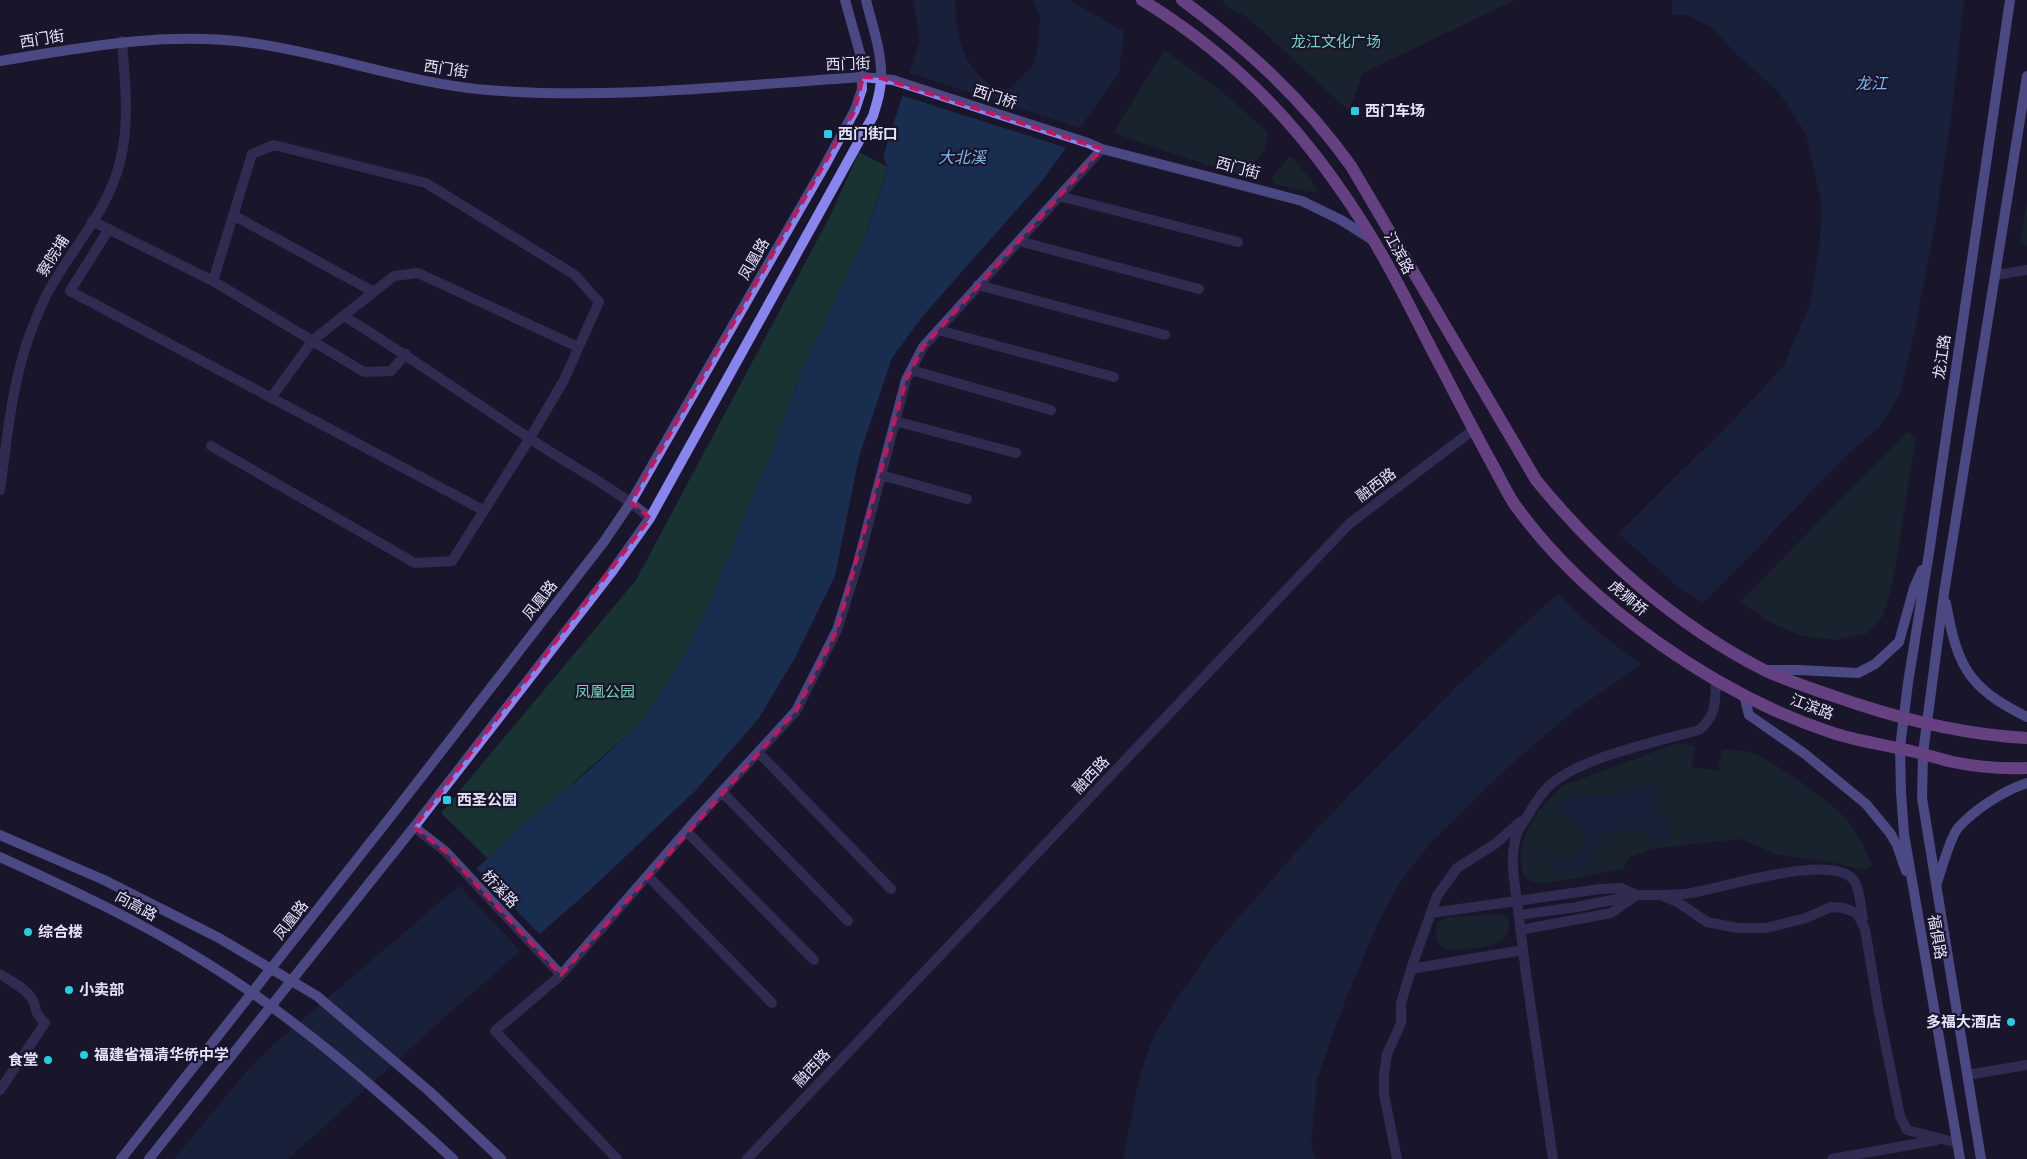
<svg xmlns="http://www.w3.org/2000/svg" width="2027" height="1159" viewBox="0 0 2027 1159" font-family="Overpass,'Noto Sans SC',sans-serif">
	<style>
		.green { fill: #193332 }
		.water { fill: #192d4f }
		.pier { fill: #19152a }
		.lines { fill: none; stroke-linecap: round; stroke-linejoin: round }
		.street { stroke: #494682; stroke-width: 10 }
		.secondary { stroke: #8985ef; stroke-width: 10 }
		.primary { stroke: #c277ed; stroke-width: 12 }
		.marked { fill: none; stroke: #c2185b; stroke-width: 4; stroke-dasharray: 10 6; stroke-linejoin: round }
		.poi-dot { fill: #27cde2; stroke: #19152a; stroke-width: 2 }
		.labels { text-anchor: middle; stroke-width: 4.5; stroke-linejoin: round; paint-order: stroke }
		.street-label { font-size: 15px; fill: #e5e2fb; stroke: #19152a }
		.park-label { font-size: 15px; fill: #76d3bd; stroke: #19152a }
		.poi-label { font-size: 15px; font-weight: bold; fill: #e5e2fb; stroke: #19152a; text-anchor: start }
		.water-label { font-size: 16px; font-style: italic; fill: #7db8ee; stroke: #19152a }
	</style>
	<rect width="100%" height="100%" fill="#19152a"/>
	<path class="green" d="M1221,0H1515L1363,73L1349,111L1247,17L1232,10Z
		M1164,50L1219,89L1268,132L1265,150L1246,172L1238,174L1219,169L1113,133Z
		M859,152L888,167L863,242L799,377L781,429L706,611L680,664L641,723L487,858L441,813L636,580L829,218Z
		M1289,157H1293L1317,189L1315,193L1274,184L1272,177Z
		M2027,201V246L2020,242Z
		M1907,432L1916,438L1893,581L1883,616L1868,633L1836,640L1801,636L1767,621L1741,601Z
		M1678,743L1695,746L1692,767L1718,771L1722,749C1730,750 1740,750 1749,752C1771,759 1831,801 1846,819C1858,833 1865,849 1872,865L1865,870L1829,862L1779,855L1740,839L1652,849L1629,858L1623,869L1543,884L1530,881L1522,874L1521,847L1529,826L1539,810L1562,786Z
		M1503,914L1508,918C1516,952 1471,947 1448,950C1434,944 1435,934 1438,921L1448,917Z"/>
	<path class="water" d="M913,0H955C956,22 958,50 973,68C978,75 986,81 992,87L1009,89L1034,64L1038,45L1040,17L1033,0H1128L1119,73L1042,181L922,317L892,358L859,457L835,576L795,658L759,718L696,790L590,890L453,1010L288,1159H174L247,1071L282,1037L454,890L528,820L588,771L641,723L680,664L706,611L781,429L799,377L863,242L888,168L883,157L920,40Z
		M1672,0H1964L1952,111L1935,225L1914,334L1900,394L1880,426L1840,462L1766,539L1637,668L1572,712L1506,769L1432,841L1401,881L1378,923L1345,1001L1317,1079L1311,1146L1316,1159H1123L1140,1074L1152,1041L1171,1007L1213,947L1319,826L1457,686L1550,601L1732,421L1783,367L1809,307L1819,249L1822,207L1806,134L1778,91L1736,54L1714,29L1685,14L1672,15Z
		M1652,783L1658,813L1668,826L1671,835C1659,845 1650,833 1637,830C1626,828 1613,832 1601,835L1590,852L1588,869L1550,872L1551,862C1557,861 1565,861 1571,858C1589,851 1584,830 1575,818L1565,816L1560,812V803L1570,796L1616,795Z"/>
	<path class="pier" d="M1070,0H1130L1126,33Z
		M907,72L1083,129L1070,149L900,95Z
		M1616,531L1680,589L1705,604L1643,666L1607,639L1575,611L1556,591Z
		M474,866L541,936L522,953L457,883Z"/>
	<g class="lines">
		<path class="street" d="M1059,196L1238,242
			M233,215L374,292
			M92,221L213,281L364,372L391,371L406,354
			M109,229L70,291L483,510
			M1019,241L1199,289
			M1996,275L2027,270
			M978,285L1165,335
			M344,316C407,355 467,397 529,438C569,465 613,487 650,518
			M938,330L1114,377
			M911,370L1051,410
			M271,398L313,340L394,276L418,273L578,347
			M895,421L1016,453
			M211,446L415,563L452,561L530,438L564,380L599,302L575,275L426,183L274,145L252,154L213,281
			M881,475L967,499
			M0,490C7,438 12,383 30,334C36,318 43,300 52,285C75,245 109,208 120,162C130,122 125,82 122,41
			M758,752L891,889
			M722,792L848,921
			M414,827L445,851L561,975
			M686,831L814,960
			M648,876L772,1003
			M1662,895C1673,894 1685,895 1696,892C1726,887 1837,851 1855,882C1860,892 1861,908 1863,919
			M1431,913L1517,901C1514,879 1510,859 1516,837C1517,830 1523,823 1527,817C1533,806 1540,795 1549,786C1578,758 1659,741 1699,730C1717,715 1715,702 1716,680
			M1519,915L1577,907L1636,895
			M1520,930L1611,913L1637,895H1661L1679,903L1707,922L1738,928H1766L1806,918L1831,907L1844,908L1857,913L1865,929L1879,1012L1900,1116L1907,1130L1958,1143
			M1411,969L1523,950
			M0,974C10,981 26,988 32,999C38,1011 33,1011 45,1023L0,1090
			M1967,1075L2027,1065
			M617,1159L495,1031L561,975L695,821L796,711L837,630L858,563L906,380L923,347L1102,149
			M747,1159L1349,524L1473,430
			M1397,1159L1384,1094V1074L1387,1054L1401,1023V1003L1413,963L1437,896L1457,868L1495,844L1520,822
			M1553,1159L1526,974L1517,901L1600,889L1621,888L1637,895
			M1832,1159L1937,1140"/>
		<path class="secondary" d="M0,61C85,47 165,31 252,43C331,54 407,83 487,90C612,100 738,85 863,77L893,80L1088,143L1102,149L1302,201L1341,220L1371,239
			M1946,603C1957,666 1968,688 2027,717
			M1765,670H1798L1858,673L1875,664L1899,642L1914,588L1922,570
			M1744,695L1749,715L1805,754L1866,804L1890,833L1897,845L1906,871
			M0,835L104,880L219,938L317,996L429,1091L501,1159
			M0,857C70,889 140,921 205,962C293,1016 377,1089 453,1159
			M1937,883C1941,870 1951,836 1958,828C1975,809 2003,791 2027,783
			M121,1159L395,811L603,543L631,502L824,167L855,110L862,89L861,57L845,0
			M149,1159L414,827L611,573L650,518L873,116C877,103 881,91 881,77C882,52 872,25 866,0
			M1960,1159L1904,834L1901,792L1900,748L1908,683L1929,553L2010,0
			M1981,1159L1922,798L1923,753L1944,593L2027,76"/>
		<path class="primary" d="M1142,0C1243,62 1311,138 1372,238C1398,280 1419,326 1442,369C1458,400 1474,431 1491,462C1499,476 1506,492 1515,505C1587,605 1717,695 1833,733C1858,741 1885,745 1911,751C1925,754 1939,759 1953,762C1977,767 2002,769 2027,768
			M1182,0C1248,49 1303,99 1351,166L1536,480C1598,556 1676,625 1764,670C1794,684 1825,693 1857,704C1912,722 1969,735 2027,738"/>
	</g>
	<path d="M0 0H2027V1159H0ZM863,77L881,78L1102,149L923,347L906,380L837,630L796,711L561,975L445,851L414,827L650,518L631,502L855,110Z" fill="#19152a" fill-opacity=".55" fill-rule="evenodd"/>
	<path class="marked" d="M863,77L881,78L1102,149L923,347L906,380L837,630L796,711L561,975L445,851L414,827L650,518L631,502L855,110Z"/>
	<g class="poi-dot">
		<rect x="1350" y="106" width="10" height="10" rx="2.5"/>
		<rect x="823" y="129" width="10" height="10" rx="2.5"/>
		<rect x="442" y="795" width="10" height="10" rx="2.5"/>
		<circle cx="28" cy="932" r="5"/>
		<circle cx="69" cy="990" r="5"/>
		<circle cx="2011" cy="1022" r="5"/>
		<circle cx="84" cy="1055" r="5"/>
		<circle cx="48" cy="1060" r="5"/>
	</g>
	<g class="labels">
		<g class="street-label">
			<text transform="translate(42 39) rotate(-9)" y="5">西门街</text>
			<text transform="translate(848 64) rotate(-2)" y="5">西门街</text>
			<text transform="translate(446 69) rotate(9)" y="5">西门街</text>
			<text transform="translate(995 97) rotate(18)" y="5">西门桥</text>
			<text transform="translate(1238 168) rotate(15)" y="5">西门街</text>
			<text transform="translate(1399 253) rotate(62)" y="5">江滨路</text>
			<text transform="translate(53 256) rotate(-58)" y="5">察院埔</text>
			<text transform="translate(754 259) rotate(-60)" y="5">凤凰路</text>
			<text transform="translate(1942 357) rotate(-82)" y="5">龙江路</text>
			<text transform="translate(1376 485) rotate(-37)" y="5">融西路</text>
			<text transform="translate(1628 598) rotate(40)" y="5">虎狮桥</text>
			<text transform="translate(540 600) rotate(-52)" y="5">凤凰路</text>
			<text transform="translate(1812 707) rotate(21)" y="5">江滨路</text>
			<text transform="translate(1091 775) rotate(-47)" y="5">融西路</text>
			<text transform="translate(500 889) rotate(47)" y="5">桥溪路</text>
			<text transform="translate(136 906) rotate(29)" y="5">向高路</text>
			<text transform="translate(291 920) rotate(-52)" y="5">凤凰路</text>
			<text transform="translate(1937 937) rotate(80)" y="5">福俱路</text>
			<text transform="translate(812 1068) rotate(-47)" y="5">融西路</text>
		</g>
		<g class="park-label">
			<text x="1336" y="47">龙江文化广场</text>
			<text x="605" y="697">凤凰公园</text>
		</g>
		<g class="poi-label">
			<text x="1365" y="116">西门车场</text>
			<text x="838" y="139">西门街口</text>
			<text x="457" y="805">西圣公园</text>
			<text x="38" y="937">综合楼</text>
			<text x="79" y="995">小卖部</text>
			<text x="2001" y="1027" text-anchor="end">多福大酒店</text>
			<text x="94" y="1060">福建省福清华侨中学</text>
			<text x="38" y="1065" text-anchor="end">食堂</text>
		</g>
		<g class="water-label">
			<text x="1871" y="89">龙江</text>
			<text x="962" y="163">大北溪</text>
		</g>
	</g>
</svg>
